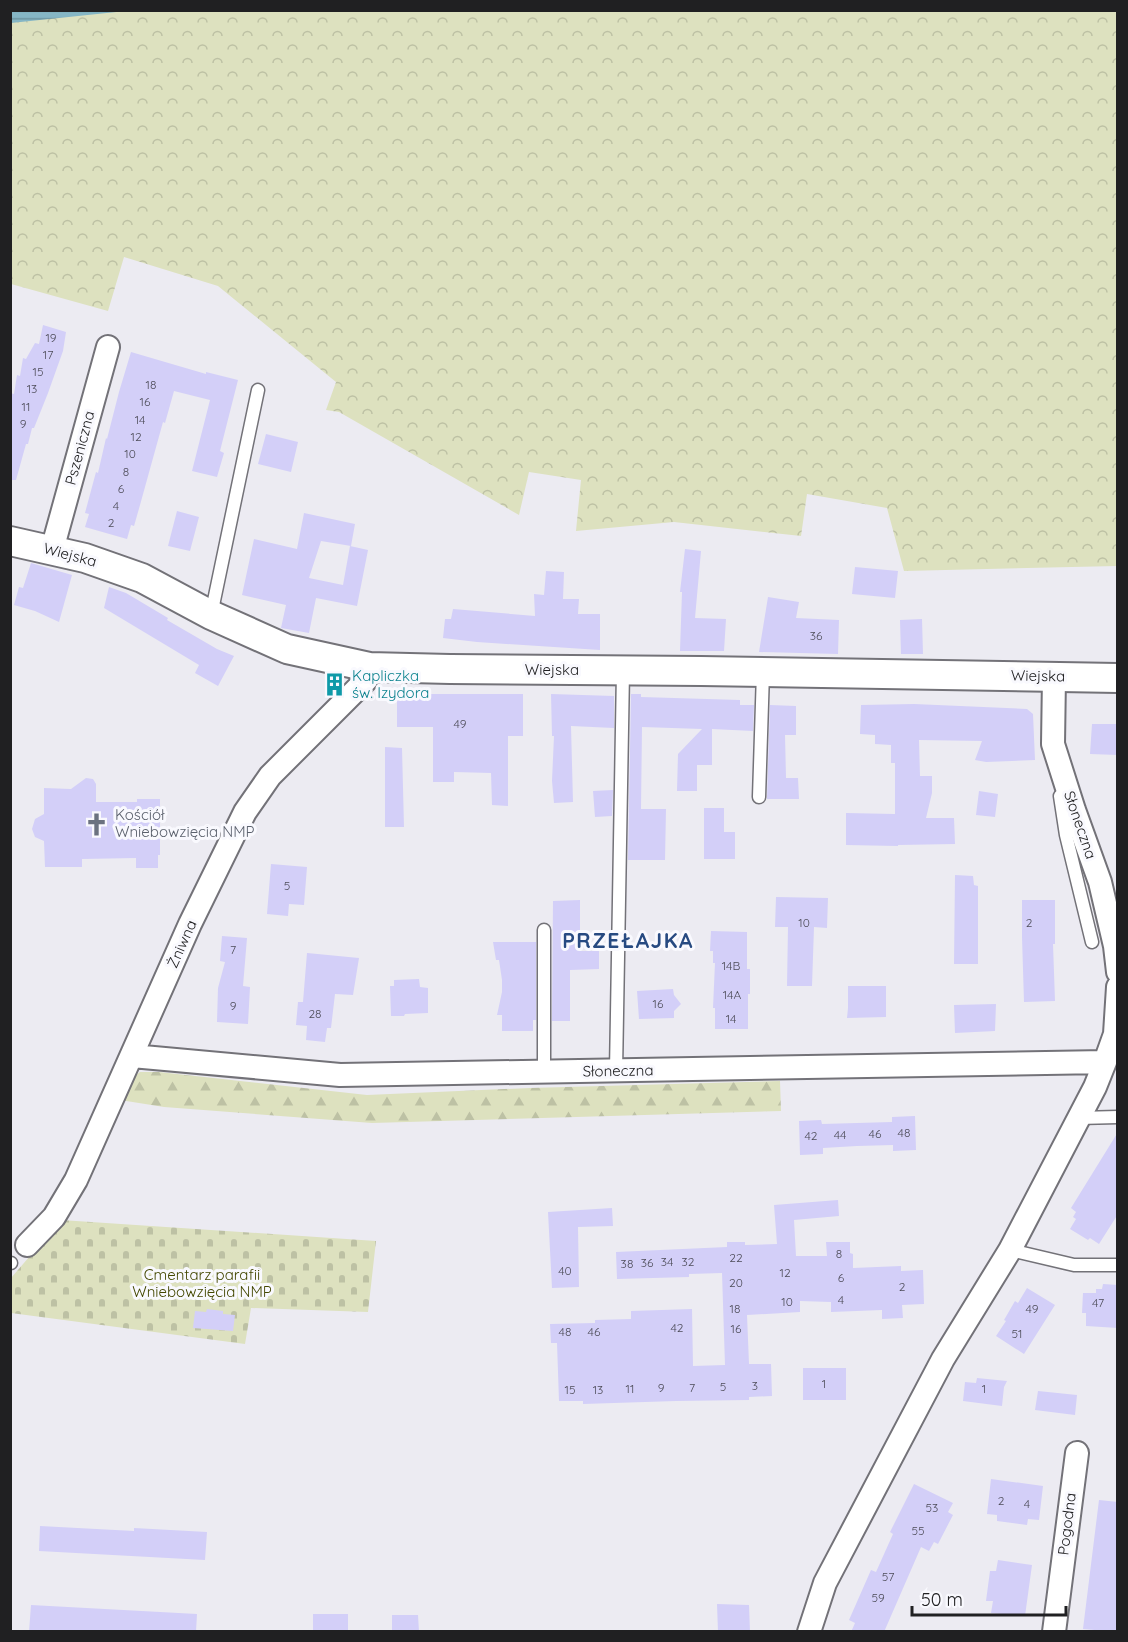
<svg xmlns="http://www.w3.org/2000/svg" width="1128" height="1642" viewBox="0 0 1128 1642" font-family="Quicksand,sans-serif">
	<style>
		.forest { fill: url(#forest-firs) }
		.cemetery { fill: url(#cemetery-stones) }
		.park { fill: url(#park-crowns) }
		.water { fill: url(#water-rules) }
		.building { fill: #d3cff8 }
		.lines { fill: none; stroke-linecap: round; stroke-linejoin: round }
		.service-casing { stroke: #737278; stroke-width: 15 }
		.minor-casing { stroke: #737278; stroke-width: 26 }
		.tertiary-casing { stroke: #737278; stroke-width: 32 }
		.service { stroke: #fff; stroke-width: 12 }
		.minor { stroke: #fff; stroke-width: 22 }
		.tertiary { stroke: #fff; stroke-width: 28 }
		.labels { text-anchor: middle; stroke-width: 6; stroke-linejoin: round; paint-order: stroke }
		.number-label { font-size: 12px; fill: #4d4c58 }
		.street-label { font-size: 15px; fill: #202022; stroke: #f9f9fe }
		.culture-label { font-size: 15px; fill: #0d838f; stroke: #f9f9fe; text-anchor: start }
		.worship-label { font-size: 15px; fill: #5b616d; stroke: #f9f9fe; text-anchor: start }
		.park-label { font-size: 15px; fill: #434700; stroke: #f9f9fe }
		.district-label { font-size: 21px; font-weight: bold; letter-spacing: 1.5px; fill: #274a81; stroke: #f9f9fe }
	</style>
	<defs>
		<pattern id="forest-firs" width="22" height="20" patternUnits="userSpaceOnUse" patternTransform="scale(1.5)"><rect width="22" height="20" fill="#dde1bf"/><path d="M5 1l3.5 6h-7zM16 11l3.5 6h-7z" fill="#bdc1a4"/></pattern>
		<pattern id="cemetery-stones" width="16" height="16" patternUnits="userSpaceOnUse" patternTransform="scale(1.5)"><rect width="16" height="16" fill="#dde1bf"/><path d="M2 7V4a2 2 0 0 1 4 0v3zM10 15v-3a2 2 0 0 1 4 0v3z" fill="#bdc1a4"/></pattern>
		<pattern id="park-crowns" width="20" height="18" patternUnits="userSpaceOnUse" patternTransform="scale(1.5)"><rect width="20" height="18" fill="#dde1bf"/><path d="M2 6a3 3 0 1 1 6 0M12 15a3 3 0 1 1 6 0" fill="none" stroke="#bdc1a4"/></pattern>
		<pattern id="water-rules" width="6" height="5" patternUnits="userSpaceOnUse" patternTransform="scale(1.5)"><rect width="6" height="5" fill="#85b6c5"/><path d="M0 2.5h6" fill="none" stroke="#6c94a0"/></pattern>
	</defs>
	<rect width="100%" height="100%" fill="#ecebf2"/>
	<path class="forest" d="M140,1072H159L367,1095L530,1088L780,1081L781,1111L372,1123L164,1107L120,1100L132,1078Z"/>
	<path class="cemetery" d="M61,1220L376,1241L368,1312L251,1308L245,1344L11,1313V1278Z"/>
	<path class="park" d="M10,11H1117V566L904,571L887,508L807,494L801,536L674,522L576,531L581,480L529,472L519,515L339,412L326,410L336,382L218,286L124,257L108,311L11,284Z"/>
	<path class="water" d="M11,10H126V11L11,23Z"/>
	<path class="building" d="M43,325L66,332L63,351L48,393L34,428H32L28,444H26L16,480H10V393L14,394L17,375L20,376L23,358L26,359L35,343L39,344Z
		M131,352L206,374V372L238,380L220,451L224,453L217,477L192,471L210,400L174,391L165,423L163,422L140,505L134,526L131,525L127,539L85,527L89,514L85,513L96,472L98,473L106,438L107,439L119,392Z
		M266,434L298,442L291,472L258,464Z
		M177,511L199,517L190,551L168,546Z
		M304,513L355,524L351,546L321,541L309,578L343,585L350,546L368,550L357,606L316,598L309,633L281,628L286,605L242,595L254,539L297,549Z
		M685,549L701,551L695,618L726,619L724,651H680L682,592H680Z
		M31,563L72,575L59,622L35,611L14,605L19,587L23,588Z
		M855,567L898,571L895,598L852,594Z
		M546,571L564,572L563,599H579L578,614H600V650L477,642L443,638L445,619H451L453,609L535,616L534,594L544,595Z
		M109,587L126,593L168,618L167,620L217,649L234,656L218,686L195,673L199,665L104,608Z
		M768,597L799,602L796,618L839,620L838,654L759,652Z
		M922,619L923,654H901L900,620Z
		M397,694H523V736H508V806L492,805L491,773L454,772V782H433V727H397Z
		M551,694L614,696V728L571,726L573,802L554,803L552,781L554,736H552Z
		M631,694H641V697L740,700V705H754L753,731L712,729V765H697V791H677L678,754L702,729L642,727L641,809H666L665,860H628Z
		M914,704L1027,709L1033,714L1035,760L986,762L975,760L982,741L919,740L920,776H932V793L926,818H954L955,844L898,845V846L846,845V813L895,814V763H891V745L875,744V735L860,734L861,705Z
		M770,705L796,706V735H785L786,778H798L799,799H767Z
		M1092,724H1118V755L1090,754Z
		M385,747L402,748L404,827H385Z
		M86,778L93,779L96,784V802H137V799H160V855H158V868H136V858L82,859V867H45L44,841L35,837L32,829L35,819L44,814V788L71,789Z
		M613,790L612,816L595,817L593,791Z
		M979,791L998,794L995,817L976,815Z
		M704,808H724V832H735V859H704Z
		M271,864L307,867L304,905L289,904L288,916L267,914Z
		M955,875L973,876L974,885L978,886V964H954Z
		M776,897L828,898L827,928L814,927L812,986H787L788,927H775Z
		M580,900V951H599V969L570,970V1021H552L553,901Z
		M1022,900H1055V944H1053L1055,1001L1024,1002L1022,937Z
		M711,931L747,932V969H750V994H748V1029H715V1008H713L715,963H713V951H710Z
		M222,936L247,938L243,986L250,987L248,1024L217,1022L218,988L225,962L220,961Z
		M493,942H536V1020H533V1031H502V1015H497L502,992V980L499,960H496Z
		M307,953L359,958L353,995L335,994L331,1028H327L325,1042L306,1040L307,1026L296,1025L298,1002H303Z
		M419,979L420,987L428,988V1013L405,1014L404,1016H391L390,986H394V980Z
		M848,986H886V1017L847,1018L848,1008Z
		M673,989L674,995L681,1004L674,1011V1018L639,1019L637,991Z
		M996,1004L995,1031L955,1033L954,1005Z
		M915,1116L916,1150L893,1151V1145L857,1146L823,1148V1154L800,1155L799,1121L821,1120L822,1124L892,1122V1117Z
		M1118,1132V1214L1099,1244L1090,1238L1088,1240L1070,1229L1076,1219L1073,1217L1076,1212L1071,1208Z
		M838,1200L839,1216L794,1220L796,1256H827L826,1242H850V1253L853,1254V1268L901,1266V1271L923,1270L924,1304L902,1305L903,1318L882,1319V1310L831,1312V1302L800,1301V1312L747,1315L749,1364H771L772,1396L749,1397V1400L676,1401L583,1404V1401H559L557,1343H551L550,1324L595,1323V1320L631,1319V1311L692,1309L693,1366L725,1365L722,1273L689,1274V1277L617,1279L616,1252L727,1247V1242H745V1245L777,1244L774,1205Z
		M612,1208L613,1226L578,1227L579,1287L552,1288L548,1212Z
		M1103,1284L1118,1285V1328L1086,1326V1313H1082L1083,1293H1096V1289H1102Z
		M1027,1288L1055,1305L1024,1354L996,1336L1006,1321L1004,1320L1015,1301L1018,1303Z
		M207,1309L223,1311V1314L235,1315L233,1331L193,1328L195,1311L206,1312Z
		M803,1368H846V1400H803Z
		M977,1378L1007,1381L1004,1387L1002,1406L963,1401L965,1382L976,1383Z
		M1038,1391L1077,1395L1075,1415L1035,1410Z
		M991,1479L1043,1486L1039,1520L1028,1519L1027,1525L997,1521V1515L987,1514Z
		M914,1484L953,1503L948,1512L953,1515L938,1544L934,1542L929,1551L921,1547L884,1632H851L855,1623L849,1620L871,1570L876,1572L893,1534L890,1532Z
		M1099,1500L1118,1502V1632L1083,1629Z
		M40,1526L134,1531V1528L207,1532L205,1560L39,1551Z
		M998,1560L1032,1565L1025,1616L991,1613L993,1601H986L990,1571H996Z
		M717,1604L749,1605L750,1632H718Z
		M31,1605L197,1614L196,1632H29Z
		M313,1614H348V1632H313Z
		M392,1615H418L419,1632H392Z"/>
	<g class="lines">
		<defs>
			<path id="service" d="M211,615L258,390
				M1060,796L1066,835L1092,942
				M759,797L763,672
				M616,1071L623,671
				M544,1072V930
				M1078,1118L1118,1117
				M1010,1250L1074,1265H1118
				M10,1263H11"/>
			<path id="minor" d="M52,550L108,347
				M1054,677L1053,744L1074,810L1100,882L1115,946L1118,972
				M132,1056L340,1075L1105,1062L1115,1034L1118,987
				M27,1245L54,1217L76,1180L190,924L245,812L270,776L366,680L369,667
				M809,1632L825,1583L943,1359L1010,1250L1095,1087L1105,1062
				M1054,1632L1077,1453"/>
			<path id="tertiary" d="M10,541L85,558L142,578L211,615L287,649L369,667L450,669L701,671L1118,678"/>
		</defs>
		<use href="#service" class="service-casing"/>
		<use href="#minor" class="minor-casing"/>
		<use href="#tertiary" class="tertiary-casing"/>
		<use href="#service" class="service"/>
		<use href="#minor" class="minor"/>
		<use href="#tertiary" class="tertiary"/>
	</g>
	<defs>
		<symbol id="building-bare" viewBox="-9 -9 18 18"><path d="M-4-6H4V6H1V3H-1V6H-4ZM-2.5-4.3h1.7v1.8h-1.7ZM.8-4.3h1.7v1.8H.8ZM-2.5-1h1.7V.8h-1.7ZM.8-1h1.7V.8H.8Z" fill="#0f9aa8" stroke="#f9f9fe" stroke-width="2.5" paint-order="stroke"/></symbol>
		<symbol id="church-bare" viewBox="-9 -9 18 18"><path d="M-1.2-6h2.4v3.5h3.3v2.4h-3.3V6h-2.4V-.1h-3.3v-2.4h3.3Z" fill="#6b7280" stroke="#f9f9fe" stroke-width="2.5" paint-order="stroke"/></symbol>
	</defs>
	<g fill-rule="evenodd">
		<use href="#building-bare" x="318" y="668" width="33" height="33"/>
		<use href="#church-bare" x="80" y="808" width="33" height="33"/>
	</g>
	<g class="labels">
		<g class="number-label">
			<text x="51" y="342">19</text>
			<text x="48" y="359">17</text>
			<text x="38" y="376">15</text>
			<text x="151" y="389">18</text>
			<text x="32" y="393">13</text>
			<text x="145" y="406">16</text>
			<text x="26" y="411">11</text>
			<text x="140" y="424">14</text>
			<text x="23" y="428">9</text>
			<text x="136" y="441">12</text>
			<text x="130" y="458">10</text>
			<text x="126" y="476">8</text>
			<text x="121" y="493">6</text>
			<text x="116" y="510">4</text>
			<text x="111" y="527">2</text>
			<text x="816" y="640">36</text>
			<text x="460" y="728">49</text>
			<text x="287" y="890">5</text>
			<text x="804" y="927">10</text>
			<text x="1029" y="927">2</text>
			<text x="233" y="954">7</text>
			<text x="731" y="970">14B</text>
			<text x="732" y="999">14A</text>
			<text x="658" y="1008">16</text>
			<text x="233" y="1010">9</text>
			<text x="315" y="1018">28</text>
			<text x="731" y="1023">14</text>
			<text x="904" y="1137">48</text>
			<text x="875" y="1138">46</text>
			<text x="840" y="1139">44</text>
			<text x="811" y="1140">42</text>
			<text x="839" y="1258">8</text>
			<text x="736" y="1262">22</text>
			<text x="667" y="1266">34</text>
			<text x="688" y="1266">32</text>
			<text x="647" y="1267">36</text>
			<text x="627" y="1268">38</text>
			<text x="565" y="1275">40</text>
			<text x="785" y="1277">12</text>
			<text x="841" y="1282">6</text>
			<text x="736" y="1287">20</text>
			<text x="902" y="1291">2</text>
			<text x="841" y="1304">4</text>
			<text x="787" y="1306">10</text>
			<text x="1098" y="1307">47</text>
			<text x="735" y="1313">18</text>
			<text x="1032" y="1313">49</text>
			<text x="677" y="1332">42</text>
			<text x="736" y="1333">16</text>
			<text x="565" y="1336">48</text>
			<text x="594" y="1336">46</text>
			<text x="1017" y="1338">51</text>
			<text x="824" y="1388">1</text>
			<text x="755" y="1390">3</text>
			<text x="723" y="1391">5</text>
			<text x="661" y="1392">9</text>
			<text x="692" y="1392">7</text>
			<text x="630" y="1393">11</text>
			<text x="984" y="1393">1</text>
			<text x="570" y="1394">15</text>
			<text x="598" y="1394">13</text>
			<text x="1001" y="1505">2</text>
			<text x="1027" y="1508">4</text>
			<text x="932" y="1512">53</text>
			<text x="918" y="1535">55</text>
			<text x="888" y="1581">57</text>
			<text x="878" y="1602">59</text>
		</g>
		<g class="street-label">
			<text transform="translate(80 448) rotate(-75)" y="5">Pszeniczna</text>
			<text transform="translate(70 555) rotate(15)" y="5">Wiejska</text>
			<text x="552" y="675">Wiejska</text>
			<text transform="translate(1038 676) rotate(1)" y="5">Wiejska</text>
			<text transform="translate(1080 825) rotate(71)" y="5">Słoneczna</text>
			<text transform="translate(182 944) rotate(-66)" y="5">Żniwna</text>
			<text transform="translate(618 1071) rotate(-1)" y="5">Słoneczna</text>
			<text transform="translate(1067 1524) rotate(-83)" y="5">Pogodna</text>
		</g>
		<g class="culture-label">
			<text x="352" y="681">Kapliczka<tspan x="352" dy="17">św. Izydora</tspan></text>
		</g>
		<g class="worship-label">
			<text x="115" y="820">Kościół<tspan x="115" dy="17">Wniebowzięcia NMP</tspan></text>
		</g>
		<g class="park-label">
			<text x="202" y="1280">Cmentarz parafii<tspan x="202" dy="17">Wniebowzięcia NMP</tspan></text>
		</g>
		<g class="district-label">
			<text x="628" y="948">PRZEŁAJKA</text>
		</g>
	</g>
	<rect width="1128" height="1642" fill="none" stroke="#202022" stroke-width="24"/>
	<path d="M912 1606v9h154v-9" fill="none" stroke="#202022" stroke-width="3"/>
	<text x="921" y="1606" font-size="18" fill="#202022" stroke="#f9f9fe" stroke-width="4.5" paint-order="stroke">50 m</text>
</svg>
